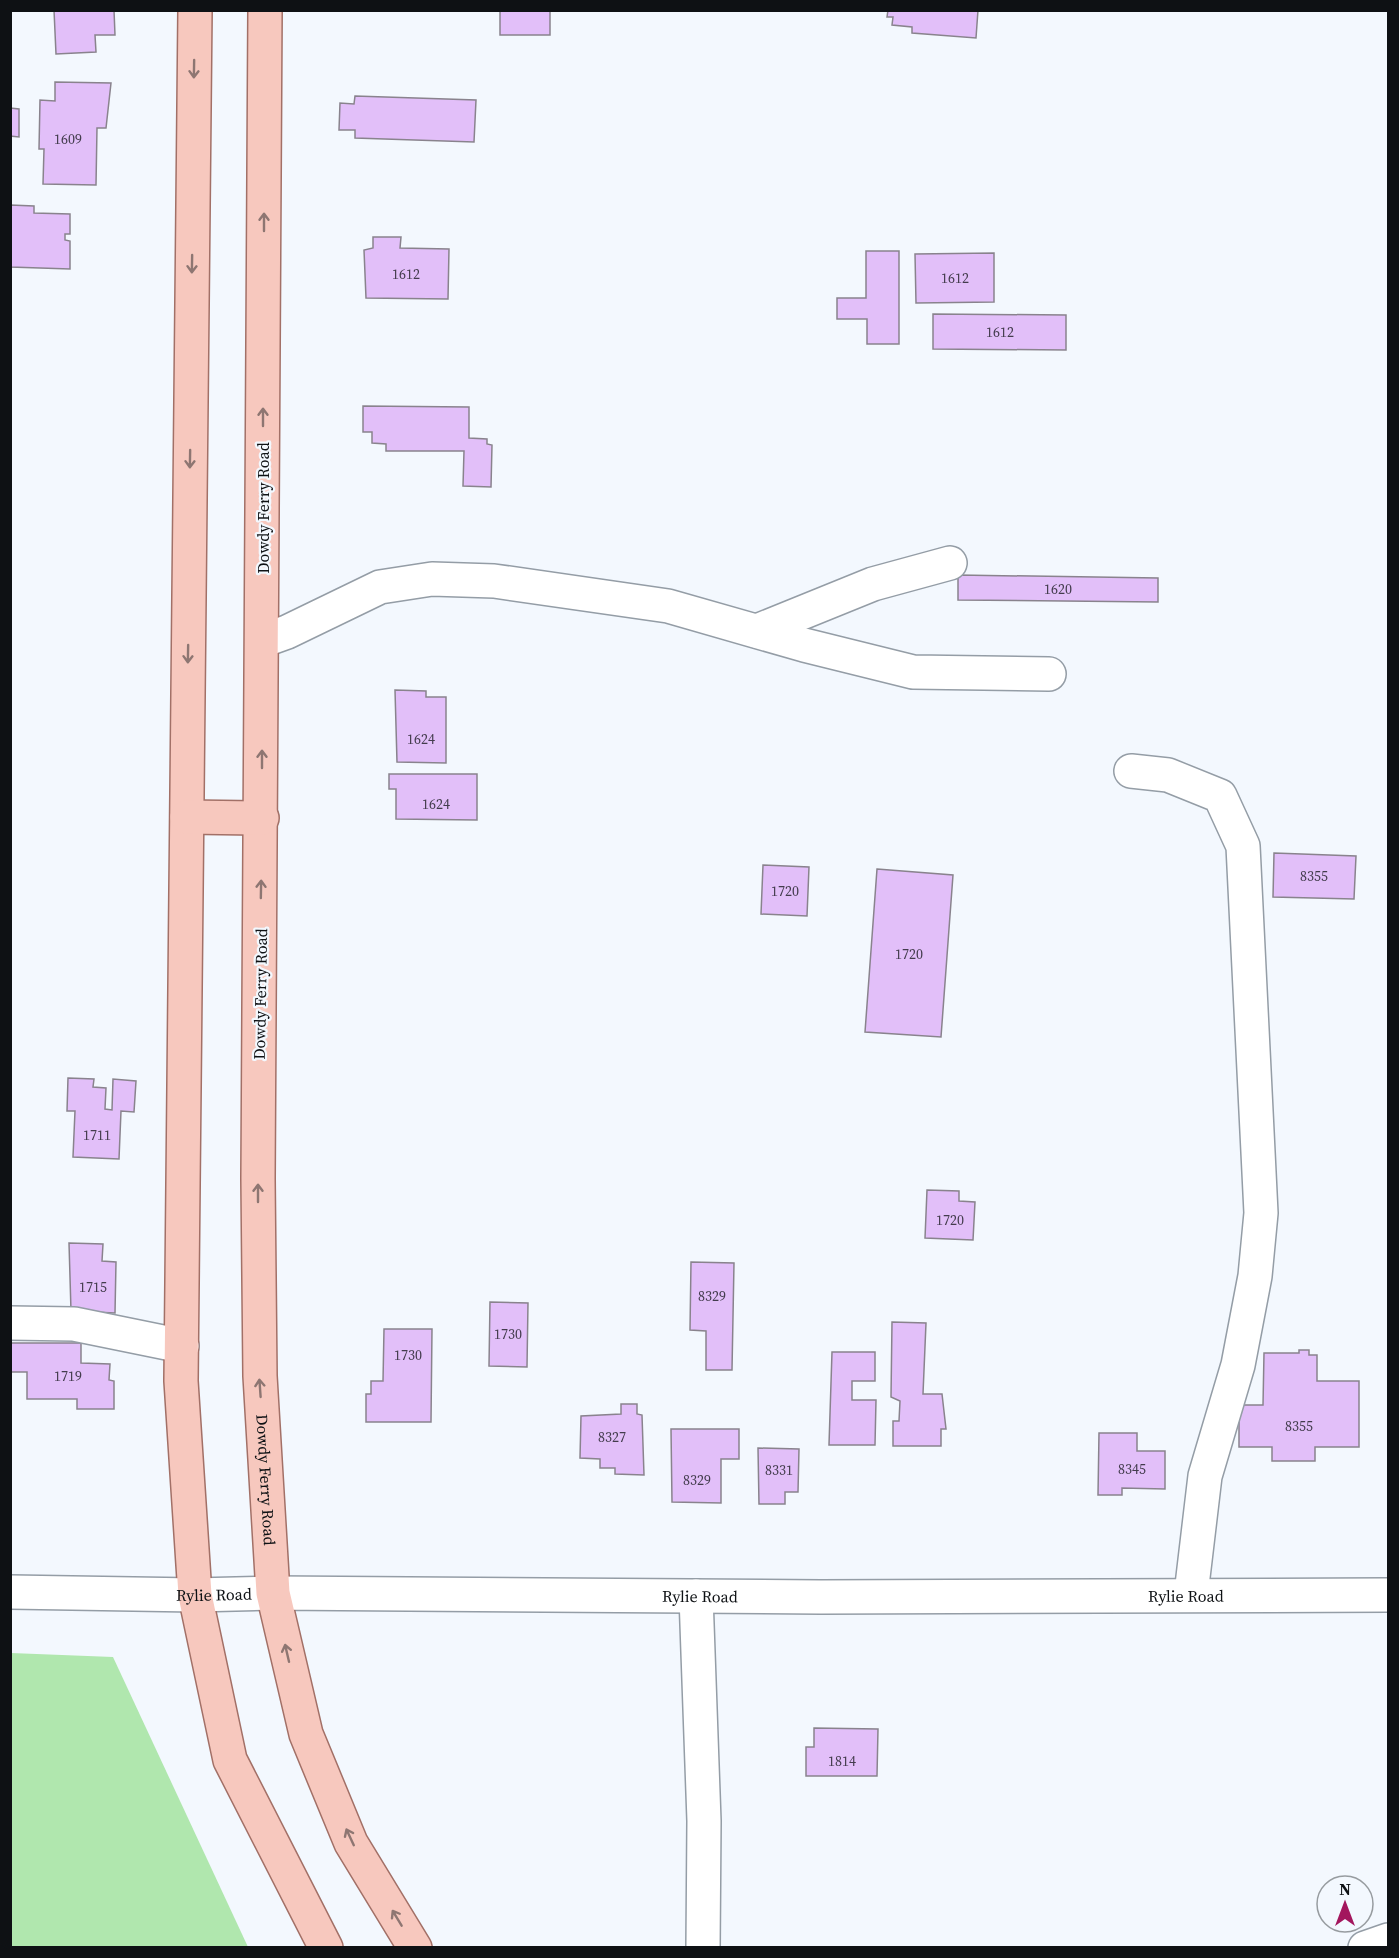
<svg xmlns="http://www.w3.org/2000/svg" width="1399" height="1958" viewBox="0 0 1399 1958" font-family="'Source Serif 4',serif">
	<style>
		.green { fill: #b0e7ae }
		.building { fill: #e2bff9; stroke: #89838d; stroke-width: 1.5 }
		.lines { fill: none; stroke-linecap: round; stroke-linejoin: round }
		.minor-casing { stroke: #949da6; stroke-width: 36 }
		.major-casing { stroke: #a27067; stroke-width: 36 }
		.minor { stroke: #fff; stroke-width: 33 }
		.major { stroke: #f7c8be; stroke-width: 33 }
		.oneway { stroke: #8e7672 }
		.labels { text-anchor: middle; stroke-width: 4.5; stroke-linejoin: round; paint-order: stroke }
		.number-label { font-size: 14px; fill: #433c4d }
		.street-label { font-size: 16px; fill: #0e1114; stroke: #f3f8fe }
	</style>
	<rect width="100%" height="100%" fill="#f3f8fe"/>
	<path class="green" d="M11,1653L113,1657L248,1947H11Z"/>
	<path class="building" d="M54,10H114L115,35H95L96,52L56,54Z
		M500,10H550V35H500Z
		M888,10H978L976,38L912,33V27L892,25L893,17H887Z
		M55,82L111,83L106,128H97L96,185L43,184L44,149H39L40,100L55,101Z
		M355,96L476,100L474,142L355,138V130H339L340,103L354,104Z
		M10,108L19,109V137L10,136Z
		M10,205L34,206V213L70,214V234H65V240L70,241V269L10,267Z
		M373,237H401L400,248L449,249L448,299L366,298L364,250L373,248Z
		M866,251H899V344H867V319H837V298H866Z
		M994,253V302L916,303L915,254Z
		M933,314L1066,315V350L933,349Z
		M363,406L469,407V438L487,439V444L492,445L491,487L463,486L464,451H386V444L372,443V432H363Z
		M958,575L1158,578V602L958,600Z
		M395,690L426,691V697H446V763L397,762Z
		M389,774H477V820L396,819V789H389Z
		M1274,853L1356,856L1354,899L1273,897Z
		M763,865L809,867L807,916L761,914Z
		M877,869L953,875L941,1037L865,1032Z
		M68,1078L94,1079L93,1087L106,1088L105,1109L112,1110L113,1079L136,1081L134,1112L121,1111L119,1159L73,1157L75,1111H67Z
		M927,1190L959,1191V1201L975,1202L973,1240L925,1238Z
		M69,1243L103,1244L102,1261L116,1262L115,1313L71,1311Z
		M691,1262L734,1263L732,1370H706V1331L690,1330Z
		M490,1302L528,1303L527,1367L489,1366Z
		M892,1322L926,1323L923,1394H942L946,1429H941V1446H893V1421H899L900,1401L891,1397Z
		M384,1329H432L431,1422H366V1394H371V1381H383Z
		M10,1343H81V1363L110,1364L109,1380L114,1381V1409H77V1399H27V1372H10Z
		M1299,1350H1309V1355H1317V1381H1359V1447H1315V1461H1272V1447H1239V1405H1263L1264,1353H1299Z
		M832,1352H875V1381H852V1400H876L875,1445H829Z
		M621,1404H637V1414L642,1415L644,1475L615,1474V1468H600V1459L580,1458L581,1416L621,1414Z
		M671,1429H739V1459H721V1503L672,1502Z
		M1099,1433H1137V1451H1165V1489L1122,1488V1495H1098Z
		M758,1448L799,1449L798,1492H785V1504H759Z
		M814,1728L878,1729L877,1776H806V1747H814Z"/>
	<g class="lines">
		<defs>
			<g id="minor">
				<path d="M757,631L873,584L950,563"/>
				<path d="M262,641L287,632L380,587L432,579L494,581L668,606L804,645L913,672L1049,674"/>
				<path d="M1131,771L1168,775L1220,796L1243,846L1261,1213L1255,1276L1238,1365L1205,1476L1191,1594"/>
				<path d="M10,1323L74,1324L182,1346"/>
				<path id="s1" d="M10,1592L195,1595L273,1593L821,1597L1388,1595"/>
				<path d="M696,1596L704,1821L703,1948"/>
				<path d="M1365,1948L1388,1940"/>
			</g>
			<g id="major">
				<path d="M195,10L181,1381L195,1595L230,1760L326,1948"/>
				<path id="s2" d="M265,10L258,1179L260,1376L273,1593L306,1734L351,1843L415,1948"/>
				<path d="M187,817L262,818"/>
			</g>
		</defs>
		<use href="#minor" class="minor-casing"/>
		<use href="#major" class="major-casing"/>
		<use href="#minor" class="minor"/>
		<use href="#major" class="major"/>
	</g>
	<defs><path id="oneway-shaft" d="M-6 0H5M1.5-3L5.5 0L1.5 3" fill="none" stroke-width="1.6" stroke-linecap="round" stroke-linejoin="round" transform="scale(1.5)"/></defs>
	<g class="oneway">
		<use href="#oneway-shaft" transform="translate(194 69) rotate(91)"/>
		<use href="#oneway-shaft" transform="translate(264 222) rotate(-90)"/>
		<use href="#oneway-shaft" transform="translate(192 264) rotate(91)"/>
		<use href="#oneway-shaft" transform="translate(263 417) rotate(-90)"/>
		<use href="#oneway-shaft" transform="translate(190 459) rotate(91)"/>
		<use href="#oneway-shaft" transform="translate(188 654) rotate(91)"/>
		<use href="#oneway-shaft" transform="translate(262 759) rotate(-90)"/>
		<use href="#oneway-shaft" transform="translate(261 889) rotate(-89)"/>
		<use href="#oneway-shaft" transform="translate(258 1193) rotate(-90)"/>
		<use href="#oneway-shaft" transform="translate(260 1388) rotate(-94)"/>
		<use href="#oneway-shaft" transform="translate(287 1653) rotate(-103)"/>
		<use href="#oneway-shaft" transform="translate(350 1837) rotate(-115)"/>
		<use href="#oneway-shaft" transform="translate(397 1918) rotate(-121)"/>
	</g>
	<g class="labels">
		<g class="number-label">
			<text x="68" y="144">1609</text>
			<text x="406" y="279">1612</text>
			<text x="955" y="283">1612</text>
			<text x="1000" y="337">1612</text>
			<text x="1058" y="594">1620</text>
			<text x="421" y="744">1624</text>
			<text x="436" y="809">1624</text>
			<text x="1314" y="881">8355</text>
			<text x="785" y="896">1720</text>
			<text x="909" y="959">1720</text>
			<text x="97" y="1140">1711</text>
			<text x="950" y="1225">1720</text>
			<text x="93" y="1292">1715</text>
			<text x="712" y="1301">8329</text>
			<text x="508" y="1339">1730</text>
			<text x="408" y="1360">1730</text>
			<text x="68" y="1381">1719</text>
			<text x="1299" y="1431">8355</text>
			<text x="612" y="1442">8327</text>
			<text x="1132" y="1474">8345</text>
			<text x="779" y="1475">8331</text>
			<text x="697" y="1485">8329</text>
			<text x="842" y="1766">1814</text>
		</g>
		<g class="street-label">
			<text transform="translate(263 508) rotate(-90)" y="6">Dowdy Ferry Road</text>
			<text transform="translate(260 994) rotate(-89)" y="6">Dowdy Ferry Road</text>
			<text dy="6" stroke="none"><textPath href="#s2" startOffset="1470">Dowdy Ferry Road</textPath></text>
			<text dy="6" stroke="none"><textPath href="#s1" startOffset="204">Rylie Road</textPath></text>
			<text dy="6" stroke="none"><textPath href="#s1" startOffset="1176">Rylie Road</textPath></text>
			<text dy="6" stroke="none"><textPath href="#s1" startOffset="690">Rylie Road</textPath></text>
		</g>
	</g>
	<rect width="1399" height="1958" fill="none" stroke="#0e1114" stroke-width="24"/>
	<g transform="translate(1345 1904)"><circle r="28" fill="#f3f8fe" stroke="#979ca0" stroke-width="1.5"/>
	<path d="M0-4.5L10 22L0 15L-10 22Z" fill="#a3165d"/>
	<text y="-9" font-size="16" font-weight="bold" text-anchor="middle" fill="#0e1114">N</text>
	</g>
</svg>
